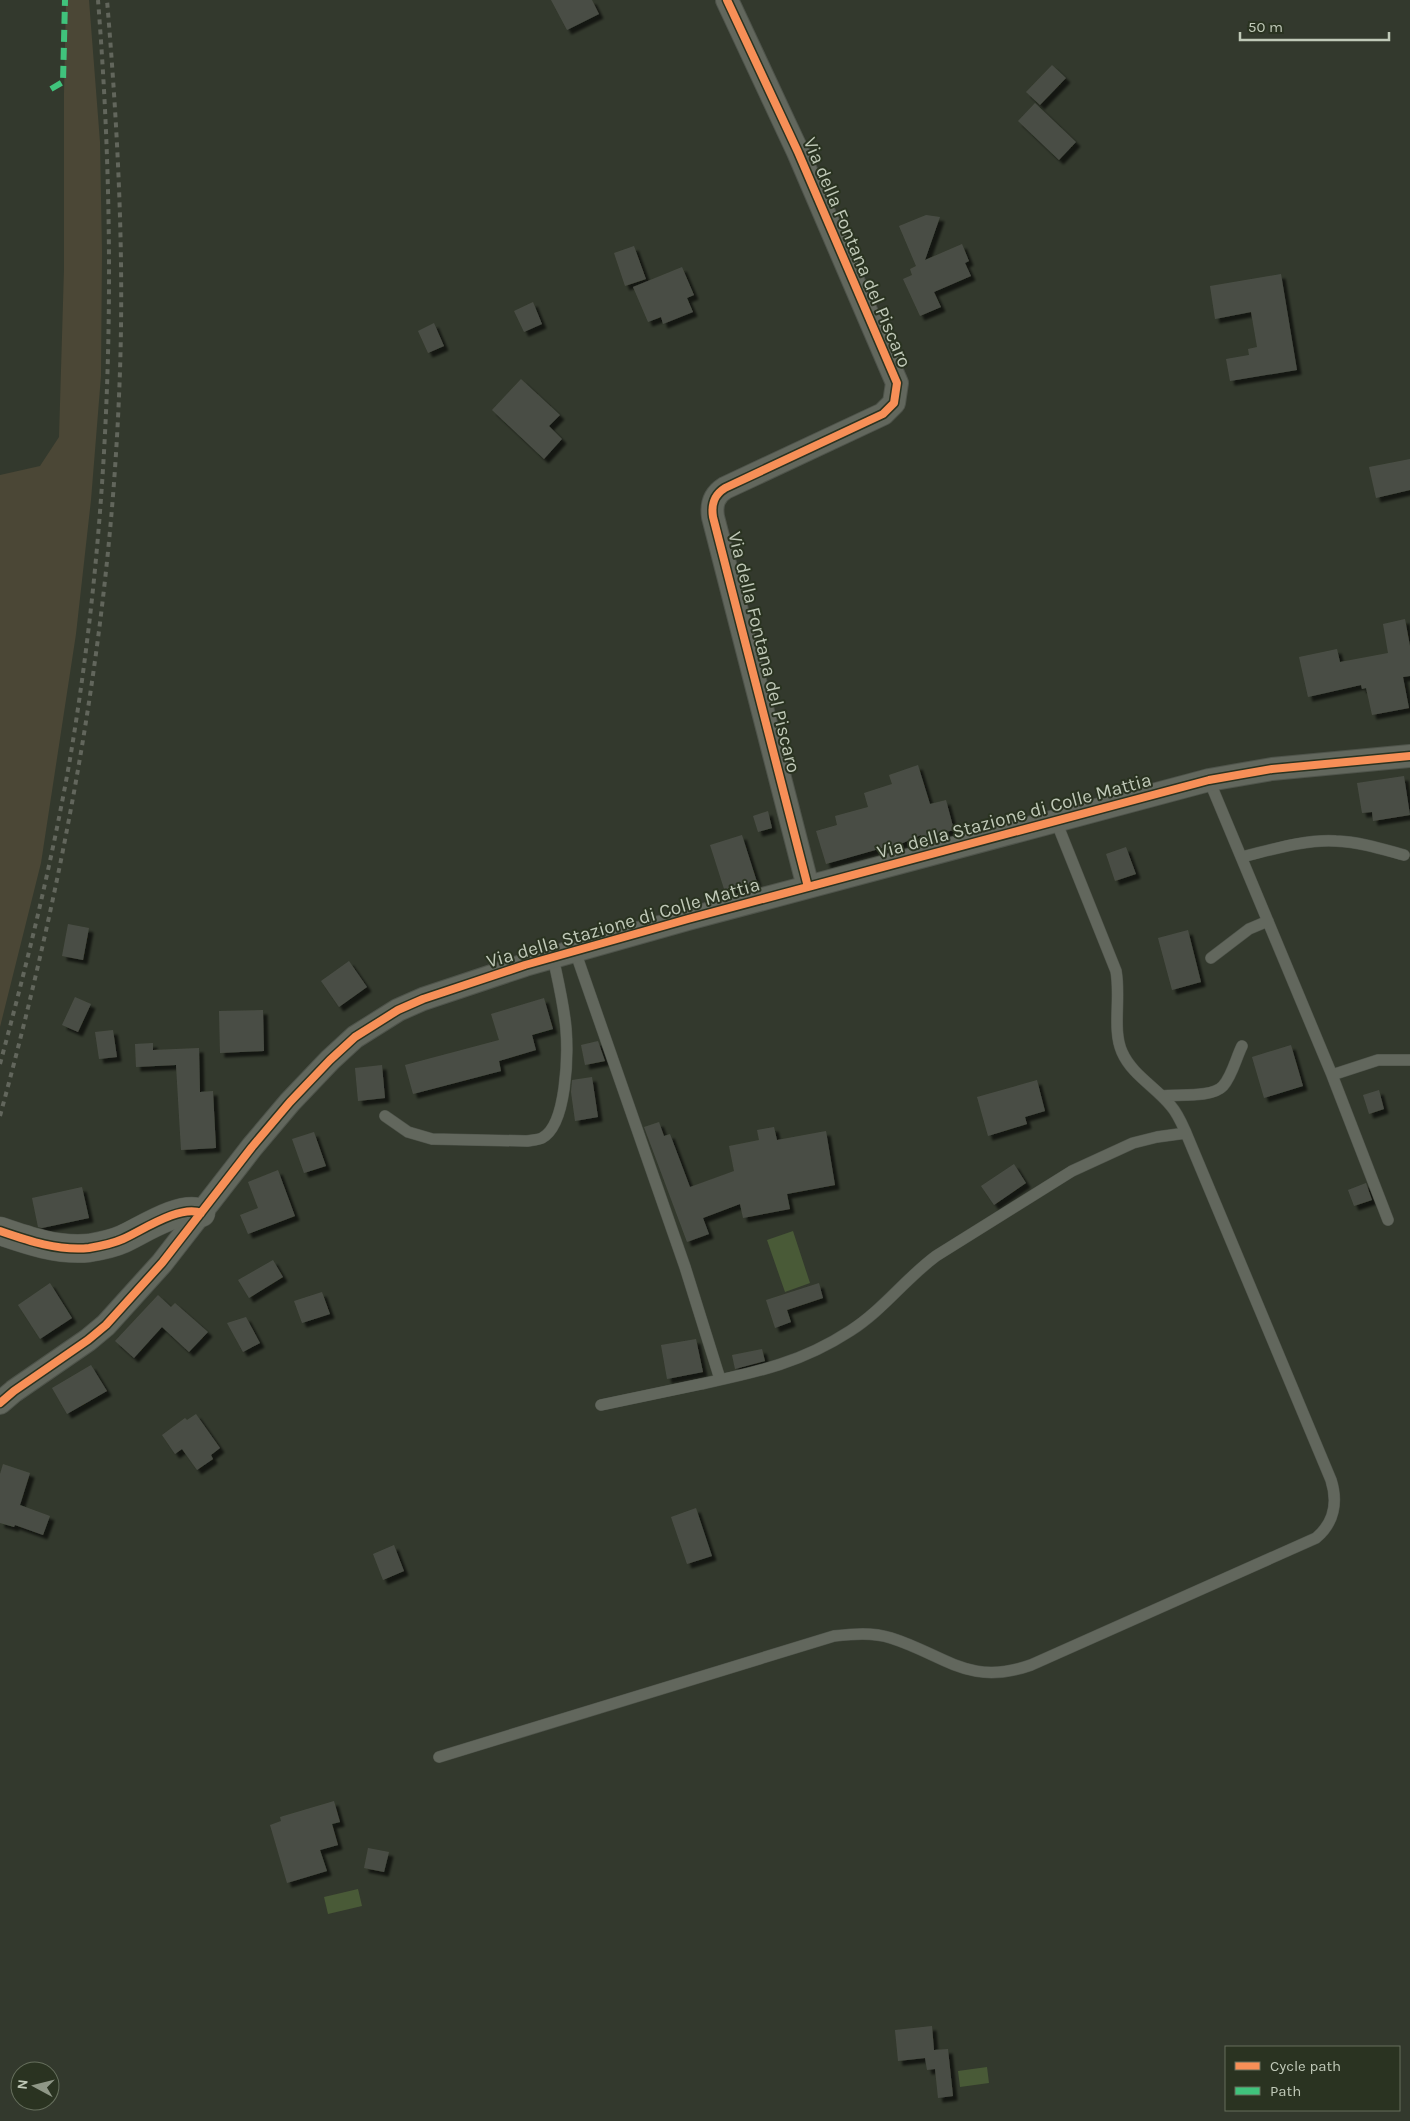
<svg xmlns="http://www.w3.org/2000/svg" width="1410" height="2121" viewBox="0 0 1410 2121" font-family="Karla,sans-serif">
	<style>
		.green { fill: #4b4736 }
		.water { fill: #495a37 }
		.building { fill: #4a4e45; filter: url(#shadow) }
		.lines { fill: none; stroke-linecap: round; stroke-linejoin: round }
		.service-casing { stroke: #4f544b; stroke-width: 12 }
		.minor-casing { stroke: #4f544b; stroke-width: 24 }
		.tertiary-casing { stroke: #4f544b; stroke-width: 29 }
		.service { stroke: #62675d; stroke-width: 11 }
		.minor { stroke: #62675d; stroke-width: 22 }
		.tertiary { stroke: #62675d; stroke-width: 28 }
		.rail { stroke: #62665c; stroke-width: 4; stroke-dasharray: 5 5; stroke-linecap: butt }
		.quiet { stroke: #40c37c; stroke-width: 6; stroke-dasharray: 12 6; stroke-linecap: butt }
		.cycleway-casing { stroke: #2a3321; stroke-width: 11 }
		.cycleway { stroke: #f78f57; stroke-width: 8 }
		.labels { text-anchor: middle; stroke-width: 4; stroke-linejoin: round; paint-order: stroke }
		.street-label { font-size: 19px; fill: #c0c9b8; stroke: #2a3321 }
	</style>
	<defs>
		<filter id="shadow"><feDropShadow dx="4.5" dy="4.5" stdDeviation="1" flood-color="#0009"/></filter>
	</defs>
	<rect width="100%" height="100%" fill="#33392d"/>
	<path class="green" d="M66,0H89L100,142L102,252L101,376L91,500L76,634L41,863L0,1027V475L40,466L59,437L64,269V93Z"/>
	<path class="water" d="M793,1231L810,1283L785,1292L767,1240Z
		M358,1889L362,1906L328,1914L324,1897Z
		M987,2067L989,2083L960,2087L958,2071Z"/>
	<path class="building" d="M551,0H592L599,14L567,30Z
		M1052,65L1066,78L1040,105L1026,92Z
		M1035,103L1076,142L1059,160L1018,121Z
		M926,215L940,217L925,260L962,244L969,261L965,263L971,276L934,292L941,307L920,316L903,279L912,275L910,269L916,266L899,226Z
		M634,246L646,279L625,286L614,253Z
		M682,267L694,295L687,298L693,312L663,324L661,317L648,322L633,287Z
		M1281,274L1297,370L1230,381L1226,359L1249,355L1248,349L1257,347L1251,312L1215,319L1210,286Z
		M533,302L542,324L524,332L514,311Z
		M434,323L444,346L428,353L418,331Z
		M521,379L560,415L549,426L562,439L544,459L492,410Z
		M1410,459V490L1376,498L1369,467Z
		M1405,619L1410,646V676L1403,677L1409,708L1372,715L1366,688L1362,689L1361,685L1308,697L1299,657L1337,649L1340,662L1388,653L1383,624Z
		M918,765L930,804L946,800L954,830L922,838L921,835L887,850L886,847L826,864L816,831L837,825L835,816L868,807L864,793L892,784L889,775Z
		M1404,776L1410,815L1373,821L1372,812L1362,813L1357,783Z
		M768,811L772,828L758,832L753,816Z
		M742,835L757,882L725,892L710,845Z
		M1126,847L1136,874L1115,881L1106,854Z
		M68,924L89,928L83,960L62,956Z
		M1188,930L1201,982L1172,990L1158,938Z
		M349,961L367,987L339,1007L321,981Z
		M75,997L91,1004L78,1032L62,1025Z
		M544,998L553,1029L532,1035L536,1050L499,1061L501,1071L413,1094L405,1065L499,1040L491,1014Z
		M263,1010L264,1051L220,1053L219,1011Z
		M113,1030L117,1057L99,1059L95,1032Z
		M598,1041L605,1061L585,1065L581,1045Z
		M153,1043V1050L199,1048L200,1092L213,1091L216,1148L181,1150L176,1065L136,1067L135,1044Z
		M1291,1045L1303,1086L1264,1098L1252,1057Z
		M382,1065L385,1098L358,1101L355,1068Z
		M592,1077L598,1117L575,1121L571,1092L572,1080Z
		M1037,1080L1045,1111L1025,1117L1027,1124L988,1136L977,1097Z
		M1379,1090L1384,1109L1369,1114L1363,1095Z
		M659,1122L664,1136L670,1134L690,1187L734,1171L729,1146L759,1140L757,1130L774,1127L777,1140L826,1131L835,1185L787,1194L790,1209L743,1218L740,1204L703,1218L709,1234L687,1242L644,1127Z
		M314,1132L326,1166L304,1173L292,1139Z
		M1014,1164L1026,1183L994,1205L981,1186Z
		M278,1170L295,1216L248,1234L240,1215L258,1208L248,1182Z
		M1366,1183L1372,1200L1354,1206L1348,1190Z
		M82,1187L89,1218L42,1228L38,1227L32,1198Z
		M273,1260L283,1277L249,1298L238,1280Z
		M50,1283L72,1318L40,1339L18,1305Z
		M819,1283L823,1298L787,1310L791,1322L775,1328L766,1300Z
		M322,1292L330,1314L302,1323L294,1301Z
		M158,1295L171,1307L175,1303L208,1332L189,1352L162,1327L134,1358L115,1341Z
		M246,1317L260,1343L243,1352L227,1323Z
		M696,1339L703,1372L667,1379L661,1345Z
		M762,1349L765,1361L735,1369L732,1355Z
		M91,1365L107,1391L67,1414L52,1388Z
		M196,1414L220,1448L211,1455L213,1459L197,1470L182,1449L175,1454L162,1435L185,1418L187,1420Z
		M3,1464L30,1473L20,1505L50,1516L43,1535L15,1525L14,1527L0,1523V1474Z
		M696,1508L712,1556L687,1564L671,1517Z
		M394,1545L404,1571L383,1580L373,1554Z
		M334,1801L340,1822L332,1824L338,1845L320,1850L327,1871L287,1883L270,1825L281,1821L280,1817Z
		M368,1848L389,1852L384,1872L364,1868Z
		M932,2026L934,2050L948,2049L953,2096L938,2098L935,2069L927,2070L925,2058L898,2061L895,2030Z"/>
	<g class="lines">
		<defs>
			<path id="service" d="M1209,780L1332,1075L1388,1220
				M1241,857C1271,850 1305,839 1336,841C1360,842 1382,849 1404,855
				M575,951L685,1267L720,1379
				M1211,958L1249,929L1268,921
				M1332,1075L1378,1060H1410
				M1162,1096C1178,1094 1212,1098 1223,1086C1232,1076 1236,1058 1242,1046
				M385,1116L408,1132L432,1139L527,1141C532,1140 538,1140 542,1138C567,1125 568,1054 566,1029C564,1005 558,981 553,957
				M601,1405C634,1398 668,1391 701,1384C757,1372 801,1363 850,1331C883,1310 905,1279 936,1256L1072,1171L1133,1143L1157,1137L1186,1133C1182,1124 1178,1114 1171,1106C1156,1087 1132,1075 1122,1052C1112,1030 1121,998 1116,971L1056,821
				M439,1757L834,1636C853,1634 872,1632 891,1638C945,1655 969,1687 1031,1665L1316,1538C1334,1523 1338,1502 1331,1480L1186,1133"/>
			<path id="minor" d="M727,0L798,152L897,383L894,403L883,414L725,488C714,495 711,504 713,517L808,887
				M0,1403L14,1391L88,1340L106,1325L162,1263L252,1147L290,1102L330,1060L355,1037L398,1010L423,999L525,965L688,919L1209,780L1272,769L1410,756"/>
			<path id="tertiary" d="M0,1231C29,1241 58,1251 89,1248C101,1246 112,1244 123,1239C141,1231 181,1204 201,1213"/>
		</defs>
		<use href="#service" class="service-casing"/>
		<use href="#minor" class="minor-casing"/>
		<use href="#tertiary" class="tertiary-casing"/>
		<use href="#service" class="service"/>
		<use href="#minor" class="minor"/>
		<use href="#tertiary" class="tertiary"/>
		<path class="rail" d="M0,1064C27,964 52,862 70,759C112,508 118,253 98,0
			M0,1116C64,881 109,640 119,396C125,264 118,132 107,0"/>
		<path class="quiet" d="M51,89L63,82L65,0"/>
		<defs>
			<path id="cycleway" d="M727,0L798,152L897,383L894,403L883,414L725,488C714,495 711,504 713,517L808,887
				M0,1231C29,1241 58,1251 89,1248C101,1246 112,1244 123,1239C141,1231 181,1204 201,1213
				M0,1403L14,1391L88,1340L106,1325L162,1263L252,1147L290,1102L330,1060L355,1037L398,1010L423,999L525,965L688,919L1209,780L1272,769L1410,756"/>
		</defs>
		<use href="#cycleway" class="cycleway-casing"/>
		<use href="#cycleway" class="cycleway"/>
	</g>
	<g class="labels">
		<g class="street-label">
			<text transform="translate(858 252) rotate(67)" y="7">Via della Fontana del Piscaro</text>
			<text transform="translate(765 652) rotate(76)" y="7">Via della Fontana del Piscaro</text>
			<text transform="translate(1014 815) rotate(-15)" y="7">Via della Stazione di Colle Mattia</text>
			<text transform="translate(623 922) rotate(-16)" y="7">Via della Stazione di Colle Mattia</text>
		</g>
	</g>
	<rect x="1225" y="2046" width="175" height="65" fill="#2a3321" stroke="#666f5d"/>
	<rect x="1235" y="2062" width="25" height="8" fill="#f78f57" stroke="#666f5d"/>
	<text x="1270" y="2071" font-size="15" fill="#c0c9b8">Cycle path</text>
	<rect x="1235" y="2087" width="25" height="8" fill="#40c37c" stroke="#666f5d"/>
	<text x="1270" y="2096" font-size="15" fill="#c0c9b8">Path</text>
	<g transform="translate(35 2086) rotate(277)"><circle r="24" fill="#2a3321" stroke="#666f5d"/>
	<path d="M0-4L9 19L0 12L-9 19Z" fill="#8f9787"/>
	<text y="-8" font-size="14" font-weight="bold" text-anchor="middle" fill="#c0c9b8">N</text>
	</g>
	<path d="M1240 32v8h149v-8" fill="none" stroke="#c0c9b8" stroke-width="2.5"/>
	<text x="1248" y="32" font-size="15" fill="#c0c9b8" stroke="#2a3321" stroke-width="4" paint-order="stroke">50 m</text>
</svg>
